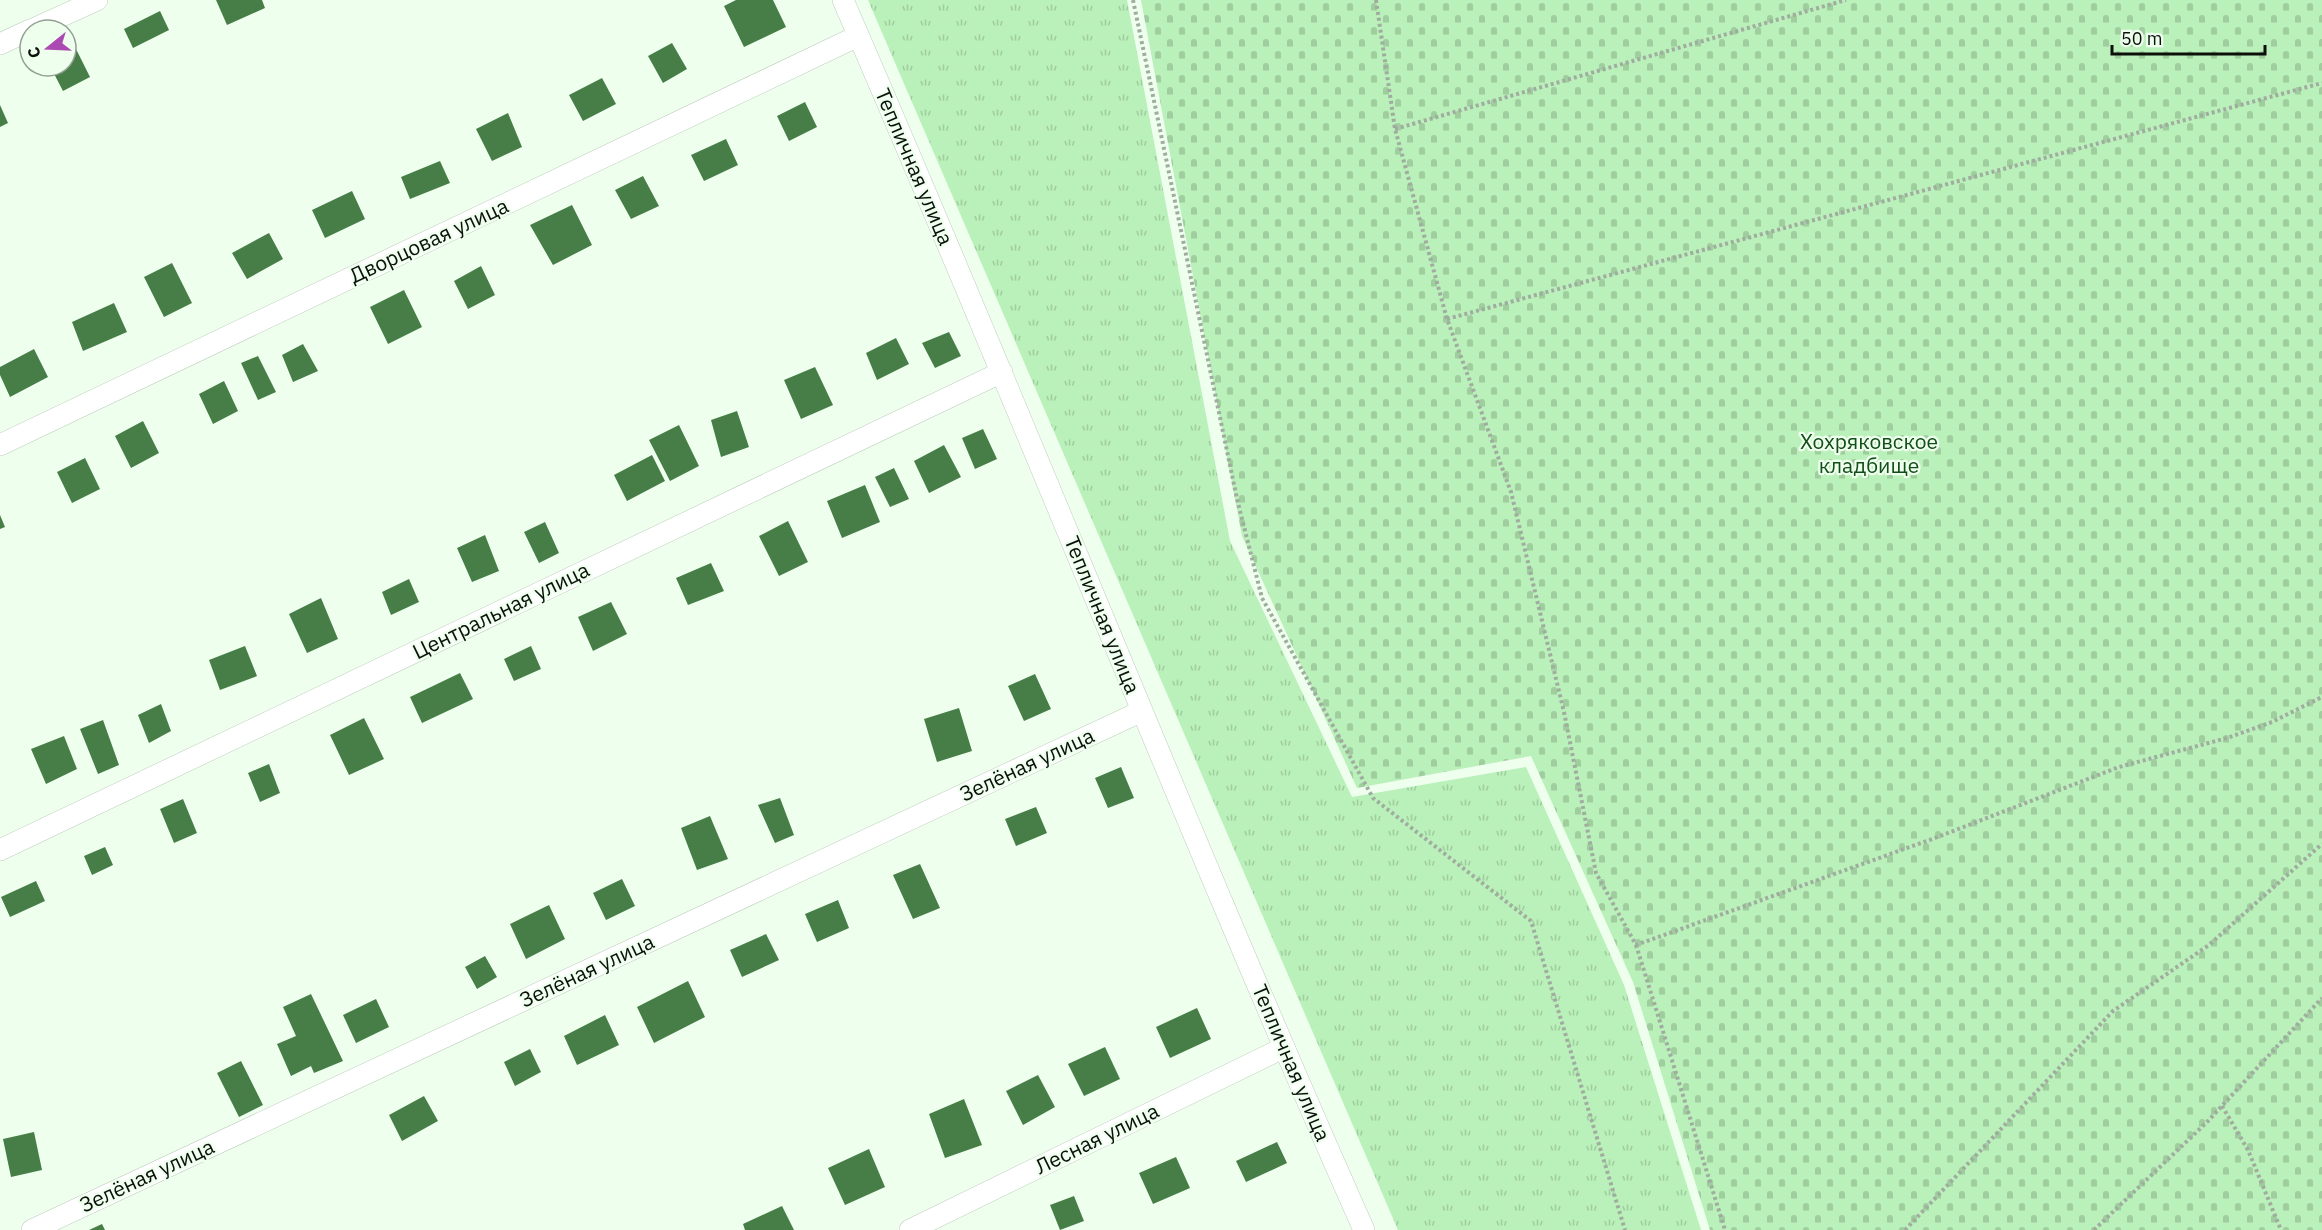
<svg xmlns="http://www.w3.org/2000/svg" width="2322" height="1230" viewBox="0 0 2322 1230" font-family="'IBM Plex Sans',sans-serif">
	<style>
		.grass { fill: url(#grass-tufts) }
		.cemetery { fill: url(#cemetery-stones) }
		.building { fill: #477e48 }
		.lines { fill: none; stroke-linecap: round; stroke-linejoin: round }
		.minor-casing { stroke: #becebe; stroke-width: 22 }
		.path { stroke: #9fac9f; stroke-width: 4; stroke-dasharray: 3 3; stroke-linecap: butt }
		.minor { stroke: #fff; stroke-width: 21 }
		.labels { text-anchor: middle; stroke-width: 4.5; stroke-linejoin: round; paint-order: stroke }
		.street-label { font-size: 21px; fill: #0b100b; stroke: #efe }
		.park-label { font-size: 21px; fill: #124e17; stroke: #efe }
	</style>
	<defs>
		<pattern id="grass-tufts" width="24" height="20" patternUnits="userSpaceOnUse" patternTransform="scale(1.5)"><rect width="24" height="20" fill="#baf0b9"/><path d="M3 7l-1-3M5 7V3M7 7l1-3M15 17l-1-3M17 17v-4M19 17l1-3" fill="none" stroke="#9fcd9e"/></pattern>
		<pattern id="cemetery-stones" width="16" height="16" patternUnits="userSpaceOnUse" patternTransform="scale(1.5)"><rect width="16" height="16" fill="#baf0b9"/><path d="M2 7V4a2 2 0 0 1 4 0v3zM10 15v-3a2 2 0 0 1 4 0v3z" fill="#9fcd9e"/></pattern>
	</defs>
	<rect width="100%" height="100%" fill="#efe"/>
	<path class="grass" d="M868,0H1127L1230,541L1352,797L1526,767L1624,985L1701,1230H1398Z"/>
	<path class="cemetery" d="M1141,0H2322V1230H1710L1633,982L1531,756L1357,788L1242,536Z"/>
	<path class="building" d="M216,0H262L265,8L227,25Z
		M736,0H773L786,27L744,47L724,6Z
		M160,11L169,30L133,48L124,29Z
		M73,43L90,77L63,91L50,66H66V47Z
		M672,43L687,69L663,83L648,56Z
		M602,78L616,104L583,121L569,95Z
		M805,102L817,127L789,141L777,116Z
		M0,105L8,123L0,127Z
		M508,113L522,147L492,161L476,129Z
		M726,139L738,165L704,181L691,155Z
		M440,161L450,183L410,199L401,177Z
		M643,176L659,206L631,219L615,190Z
		M352,191L365,219L325,238L312,210Z
		M572,205L592,245L553,265L530,225Z
		M269,233L283,259L247,279L232,253Z
		M172,263L192,303L164,317L144,277Z
		M481,266L495,295L468,309L454,281Z
		M404,290L422,327L388,344L370,307Z
		M114,303L127,332L83,351L72,322Z
		M949,332L961,356L935,368L922,343Z
		M896,338L909,364L877,380L866,353Z
		M303,344L318,371L293,382L282,355Z
		M34,349L48,377L10,397L0,375V367Z
		M258,356L276,392L258,400L241,363Z
		M815,367L833,405L801,419L784,380Z
		M224,381L238,411L213,424L199,394Z
		M737,411L749,447L721,457L711,420Z
		M143,421L159,453L131,468L115,436Z
		M679,425L699,466L670,481L649,440Z
		M983,429L997,459L975,469L962,438Z
		M944,445L961,477L929,493L914,461Z
		M652,455L665,481L627,501L614,475Z
		M85,458L100,489L72,503L57,472Z
		M894,468L909,499L890,507L875,477Z
		M865,485L880,522L842,538L827,501Z
		M0,515L5,527L0,529Z
		M788,521L808,562L779,576L759,536Z
		M545,522L559,553L539,563L524,532Z
		M485,535L499,571L472,582L457,548Z
		M711,563L724,591L688,605L676,578Z
		M409,579L419,602L391,615L382,592Z
		M321,598L338,639L307,653L289,614Z
		M611,602L627,634L593,651L578,617Z
		M245,646L257,676L220,690L209,660Z
		M531,646L541,669L514,681L504,659Z
		M460,673L473,699L422,723L410,697Z
		M1035,674L1051,709L1024,721L1008,686Z
		M161,704L171,731L149,743L138,715Z
		M959,708L972,751L937,762L924,719Z
		M364,718L384,759L349,775L330,735Z
		M103,720L119,765L98,774L80,729Z
		M64,736L77,769L46,784L31,749Z
		M269,764L280,793L260,802L248,773Z
		M1121,767L1134,798L1108,808L1095,778Z
		M780,798L794,835L775,843L758,805Z
		M183,799L197,833L174,843L160,809Z
		M1036,807L1047,833L1016,846L1005,819Z
		M710,816L728,859L697,870L681,828Z
		M105,847L113,865L92,875L84,856Z
		M920,864L940,908L913,919L893,875Z
		M622,879L635,906L606,920L593,893Z
		M36,881L45,901L10,917L1,897Z
		M838,900L849,928L817,942L805,914Z
		M549,905L565,939L526,959L510,924Z
		M766,934L779,960L742,977L730,950Z
		M485,956L497,977L477,989L465,967Z
		M688,981L705,1017L654,1043L637,1007Z
		M311,994L343,1061L314,1073L311,1066L291,1076L277,1044L296,1036L283,1007Z
		M376,999L389,1027L356,1043L343,1015Z
		M1197,1008L1211,1039L1170,1058L1156,1027Z
		M605,1015L619,1045L577,1065L564,1036Z
		M1105,1047L1120,1079L1084,1096L1068,1064Z
		M530,1049L541,1072L515,1086L504,1062Z
		M241,1061L263,1105L239,1117L217,1073Z
		M1038,1075L1055,1107L1023,1125L1006,1091Z
		M424,1096L438,1121L402,1141L389,1115Z
		M964,1099L982,1145L945,1158L929,1114Z
		M34,1132L42,1170L11,1177L3,1139Z
		M1277,1142L1287,1163L1246,1182L1236,1161Z
		M869,1149L885,1187L845,1205L828,1168Z
		M1176,1157L1190,1188L1153,1204L1139,1173Z
		M1074,1196L1084,1221L1060,1230L1050,1205Z
		M782,1206L794,1230H745L743,1224Z
		M102,1224L105,1230H89Z"/>
	<g class="lines">
		<defs>
			<path id="minor" d="M843,0C1021,408 1183,823 1364,1230
				M31,30L97,0
				M0,44L30,30
				M0,445L858,36
				M0,850L1002,372
				M32,1230L1142,711
				M910,1230L1283,1048"/>
		</defs>
		<use href="#minor" class="minor-casing"/>
		<path class="path" d="M1133,0L1237,499L1262,598L1373,798L1531,921L1625,1230
			M1376,0L1395,129L1447,319L1511,492L1564,712L1596,873L1636,945L1935,838L2119,767L2227,738L2272,722L2322,697
			M1395,129L1846,0
			M1447,319L2322,83
			M1636,945L1725,1230
			M2222,1106L2248,1150L2281,1230
			M1905,1230L2113,1011L2209,945L2322,844
			M2094,1230L2207,1122L2322,998"/>
		<use href="#minor" class="minor"/>
	</g>
	<g class="labels">
		<g class="street-label">
			<text transform="translate(914 167) rotate(67)" y="7">Тепличная улица</text>
			<text transform="translate(429 241) rotate(-25)" y="7">Дворцовая улица</text>
			<text transform="translate(501 611) rotate(-26)" y="7">Центральная улица</text>
			<text transform="translate(1102 615) rotate(68)" y="7">Тепличная улица</text>
			<text transform="translate(1027 765) rotate(-25)" y="7">Зелёная улица</text>
			<text transform="translate(587 971) rotate(-25)" y="7">Зелёная улица</text>
			<text transform="translate(1291 1063) rotate(67)" y="7">Тепличная улица</text>
			<text transform="translate(1097 1139) rotate(-26)" y="7">Лесная улица</text>
			<text transform="translate(147 1176) rotate(-25)" y="7">Зелёная улица</text>
		</g>
		<g class="park-label">
			<text x="1869" y="449">Хохряковское<tspan x="1869" dy="24">кладбище</tspan></text>
		</g>
	</g>
	<g transform="translate(48 48) rotate(252)"><circle r="28" fill="#eeffee" stroke="#939f93" stroke-width="1.5"/>
	<path d="M0-4.5L10 22L0 15L-10 22Z" fill="#aa4ab2"/>
	<text y="-9" font-size="16" font-weight="bold" text-anchor="middle" fill="#0b100b">С</text>
	</g>
	<path d="M2112 45v9h153v-9" fill="none" stroke="#0b100b" stroke-width="3"/>
	<text x="2121" y="45" font-size="18" fill="#0b100b" stroke="#eeffee" stroke-width="4.5" paint-order="stroke">50 m</text>
</svg>
